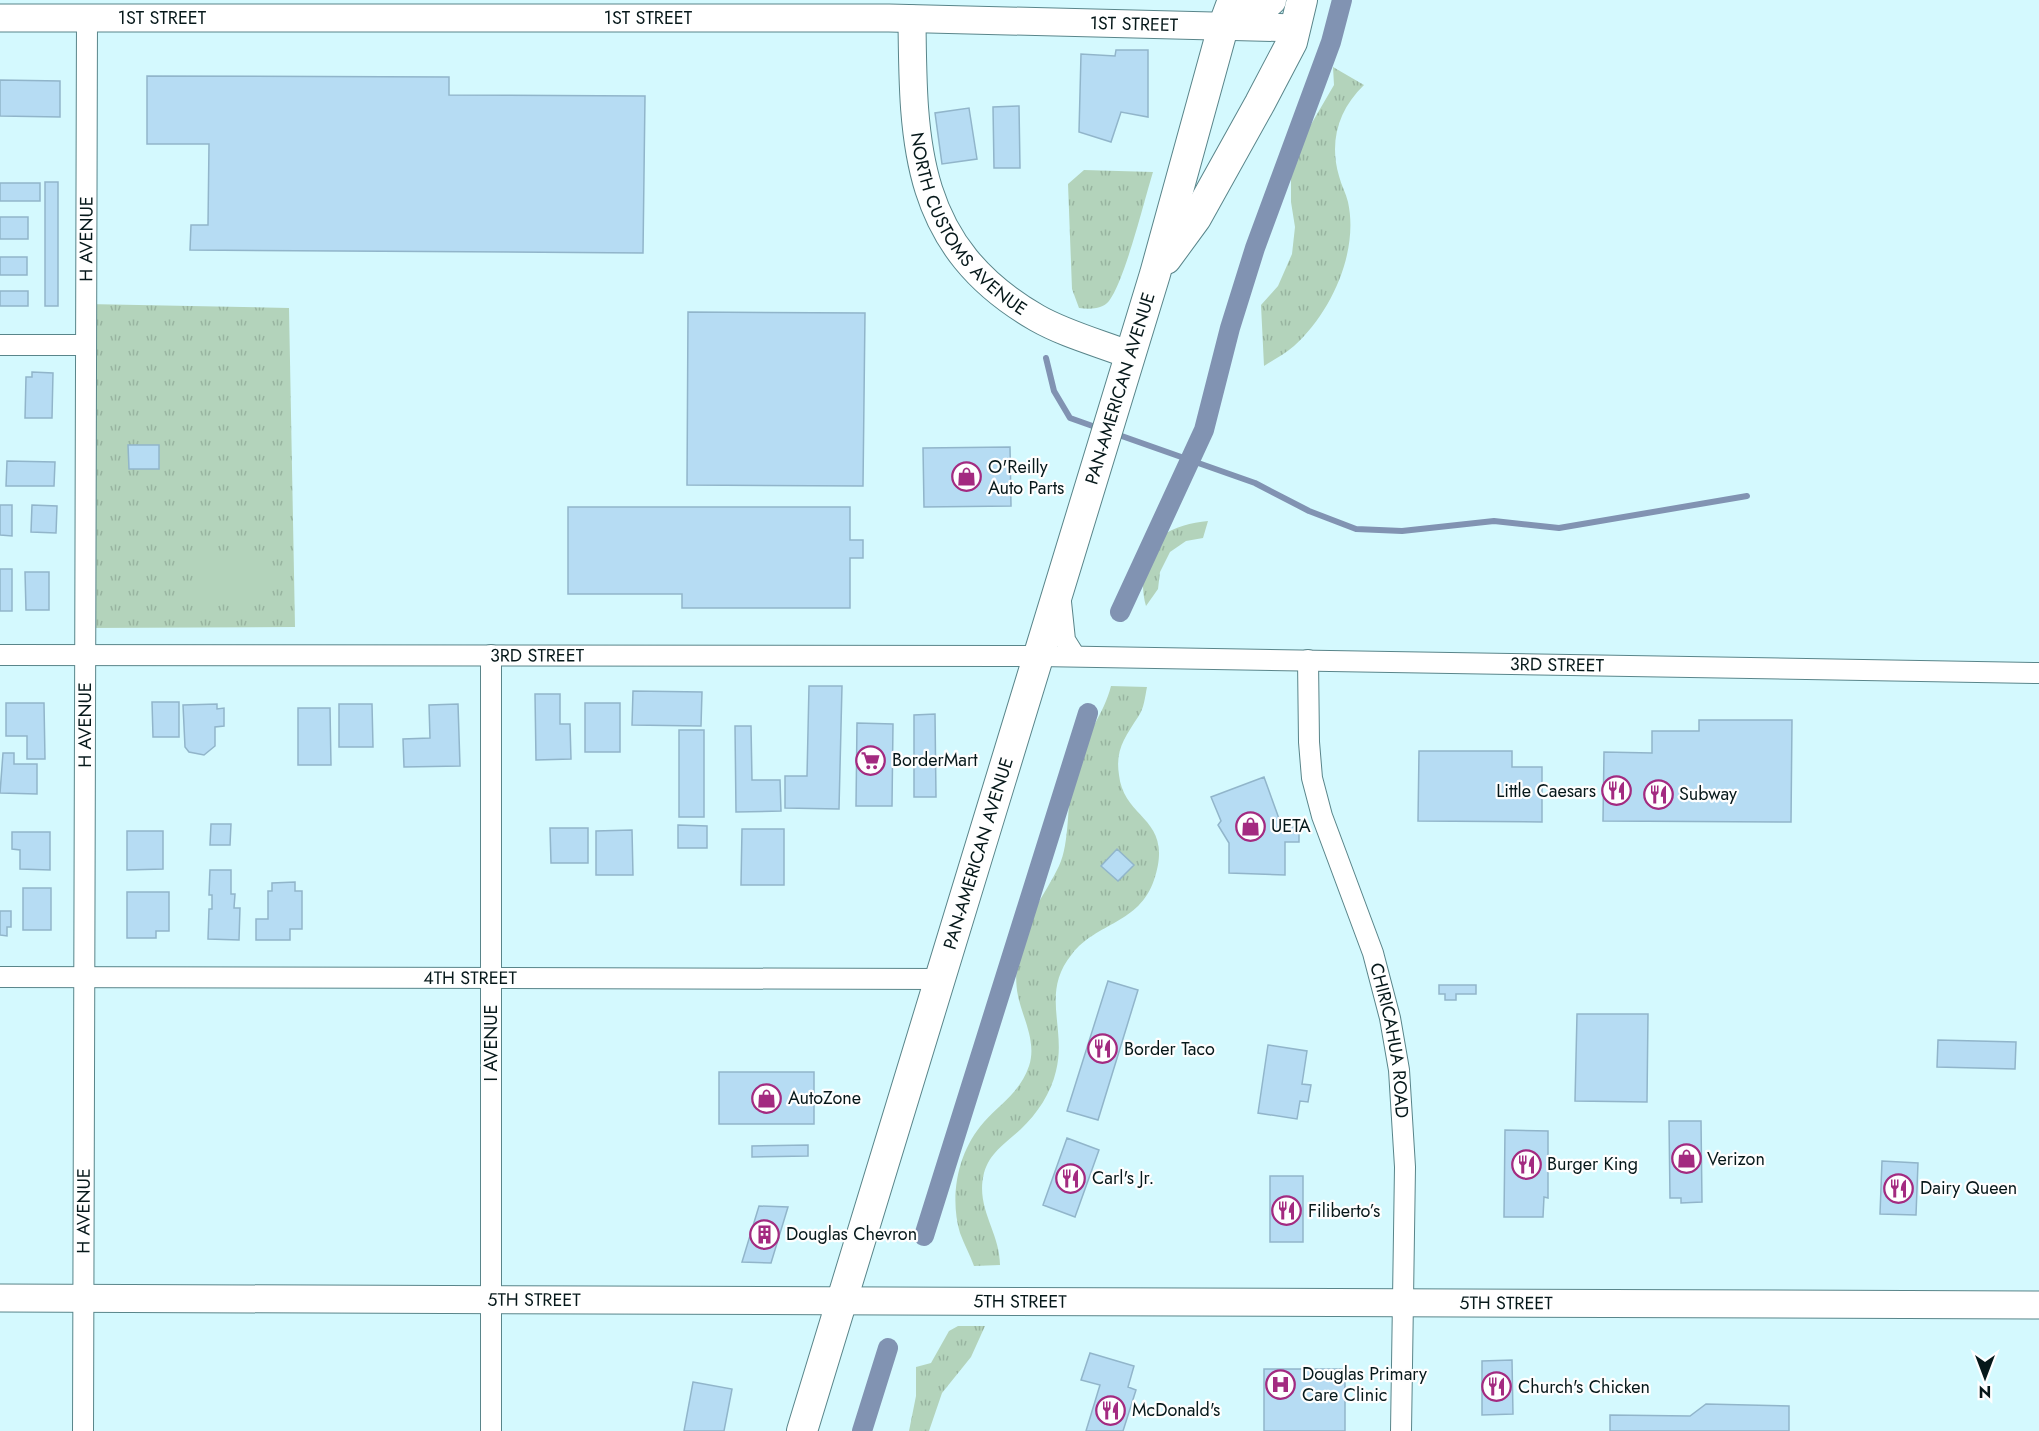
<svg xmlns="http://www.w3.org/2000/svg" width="2039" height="1431" viewBox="0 0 2039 1431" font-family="Jost,sans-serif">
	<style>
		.park { fill: url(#park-tufts) }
		.pitch { fill: #b3d3bb }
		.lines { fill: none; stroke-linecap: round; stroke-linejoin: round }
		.stream { stroke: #8193b2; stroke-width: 6 }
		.canal { stroke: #8193b2; stroke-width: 20 }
		.building { fill: #b6dcf3; stroke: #91b5ca; stroke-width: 1.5 }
		.street-casing { stroke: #59858a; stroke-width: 22 }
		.secondary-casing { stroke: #59858a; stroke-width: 29 }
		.primary-casing { stroke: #59858a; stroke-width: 32 }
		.street { stroke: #fff; stroke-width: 20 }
		.secondary { stroke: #fff; stroke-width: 27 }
		.primary { stroke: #fff; stroke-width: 30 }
		.labels { text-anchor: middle; stroke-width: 4.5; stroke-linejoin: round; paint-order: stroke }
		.street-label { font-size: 18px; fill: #06181a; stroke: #fefefe }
		.poi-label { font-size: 18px; fill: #06181a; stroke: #fefefe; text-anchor: start }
	</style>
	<defs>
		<pattern id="park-tufts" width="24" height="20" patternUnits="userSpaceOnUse" patternTransform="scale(1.5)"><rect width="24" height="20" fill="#b3d3bb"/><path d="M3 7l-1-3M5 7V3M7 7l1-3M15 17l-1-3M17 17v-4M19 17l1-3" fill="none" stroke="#98b4a0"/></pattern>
	</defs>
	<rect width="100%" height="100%" fill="#d4f9fe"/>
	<path class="park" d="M1333,67L1364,85C1338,110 1329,142 1339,176C1341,185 1346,193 1348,202C1359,252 1331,313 1294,346C1285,354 1273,360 1264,366L1261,305L1278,286L1292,254L1295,227L1291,202V168L1306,133L1334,85Z
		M1084,170L1153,172C1144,201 1125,280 1109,301C1102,310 1089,309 1079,308L1072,289L1068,184Z
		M86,304L289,308L295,627L85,628Z
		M1208,521L1203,538L1186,541L1170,552L1160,572L1158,589L1146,606C1140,587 1142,551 1160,537C1175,526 1191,523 1208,521Z
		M1111,686L1147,687C1145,697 1144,709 1138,717C1125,737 1115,750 1119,775C1124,821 1175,817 1154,880C1139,924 1097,922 1072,954C1040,993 1067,1028 1056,1071C1051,1093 1037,1114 1021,1129C1006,1143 990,1152 984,1173C975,1208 1000,1232 1000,1265L974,1266C970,1255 964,1244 960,1233C949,1196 958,1151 984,1122C1001,1103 1020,1092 1029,1066C1037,1042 1023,1019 1018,996C1015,981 1016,966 1019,951C1025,918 1045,895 1059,866C1070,843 1067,803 1072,776C1079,743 1103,718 1111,686Z
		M958,1326H985L971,1357L942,1393L929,1431H909L916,1396V1367L931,1363L949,1331Z"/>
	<path class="pitch" d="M193,558H267V600H193Z"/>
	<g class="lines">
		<path class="stream" d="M1046,358L1054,391L1070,418L1101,429
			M1116,434L1255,483L1309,511L1356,529L1402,531L1494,521L1559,528L1747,496"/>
		<path class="canal" d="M1120,612L1204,430L1230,328L1255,248L1331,42L1342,0
			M924,1236L1088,713
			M862,1431L888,1348"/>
	</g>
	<path class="building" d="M1116,50H1148V117L1121,112L1111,142L1079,132L1081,54L1115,56Z
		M147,76L449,77V95L645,96L643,253L190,250L191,225H208L209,144H147Z
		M0,80L60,81V117L0,116Z
		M1019,106L1020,168H994L993,107Z
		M969,108L977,159L942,164L935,113Z
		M45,182H58V306H45Z
		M0,183H40V201H0Z
		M0,217H28V239H0Z
		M0,257H27V275H0Z
		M0,291H28V306H0Z
		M688,312L865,313L863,486L687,485Z
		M32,372L53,373L52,418H25L26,377H32Z
		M128,445H159V469H129Z
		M1010,447L1011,506L924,507L923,448Z
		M7,461L55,462L54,486H6Z
		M0,505H12V536L0,535Z
		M32,505L57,506L56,533L31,532Z
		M568,507H850V540H863V558H850V608H682V594H568Z
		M0,569H12V611H0Z
		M25,572H49V610H26Z
		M809,686H842L839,809L785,808V776H807Z
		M633,691L702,692L701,726L632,725Z
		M535,694H560V724H570L571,759L536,760Z
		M152,702H179V737H153Z
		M6,703H44L45,759H27V736H6Z
		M585,703H620V752H585Z
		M217,704V709L224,708V726L215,727V746L204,755L189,752L185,747L183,705Z
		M339,704H372L373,747H339Z
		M458,704L460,766L404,767L403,739L430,738L429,705Z
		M298,708H330L331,765H298Z
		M935,714L936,797H914V715Z
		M1699,720H1792L1791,822L1603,821L1604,752L1652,753V731H1699Z
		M857,723L893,724L892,806H856Z
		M735,726H751L752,780H780L781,811L736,812Z
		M679,730H704V817H679Z
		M1419,751H1512V767H1542V822L1418,821Z
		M3,753H14V764H37V794L0,793Z
		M1264,777L1282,827H1299V842H1285V875L1229,873V843L1218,825L1221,821L1211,797Z
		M211,824H231L230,845H210Z
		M678,825L707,826V848H678Z
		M550,828H588V863H551Z
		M742,829H784V885H741Z
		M632,830L633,875H596V831Z
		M127,831H163V869L127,870Z
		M12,832H50V870L20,869V850L12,849Z
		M1117,849L1134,865L1118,881L1101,866Z
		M210,870H231V894H235L234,908H240L239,940L208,939L209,909H212V895H209Z
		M295,882V891H302V929H290V940H256V919H268V891H272V883Z
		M23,888H51V930H23Z
		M127,892H169V931H156V938H127Z
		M0,911H11V927H7V936L0,935Z
		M1108,981L1138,990L1098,1120L1067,1111Z
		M1439,985H1476V994H1456V1000H1445V994H1439Z
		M1577,1014H1648L1647,1102L1575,1101Z
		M1938,1040L2016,1042L2015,1069L1937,1067Z
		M1268,1045L1307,1051L1302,1084L1311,1085L1308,1102L1300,1101L1297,1119L1258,1113Z
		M719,1072H814V1124H719Z
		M1669,1121H1701L1702,1202L1681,1203V1198H1670Z
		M1505,1130L1548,1131V1198L1544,1197L1543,1217H1504Z
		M1067,1138L1099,1150L1075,1217L1043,1205Z
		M808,1145V1156L752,1157V1146Z
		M1882,1161L1918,1163L1916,1215L1880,1214Z
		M1270,1176H1303V1242H1270Z
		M759,1206L788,1207L771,1263L742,1262Z
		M1090,1353L1134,1366L1128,1387L1136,1390L1123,1431H1086L1100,1385L1081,1380Z
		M1512,1360L1513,1414L1482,1415V1361Z
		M1264,1369H1345V1431H1264Z
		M693,1382L732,1389L724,1431H684Z
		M1706,1404L1789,1406V1431H1610V1415L1690,1416Z"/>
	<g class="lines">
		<defs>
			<g id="street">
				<path d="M0,345H86"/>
				<path d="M1061,602L1065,640L1075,656"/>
				<path id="s1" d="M0,655L1038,656L2039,673"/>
				<path id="s2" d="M1308,660L1309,742L1312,778L1322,816L1373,953L1390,1018L1399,1070L1405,1167L1401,1431"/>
				<path id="s3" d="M0,977L939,979"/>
				<path id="s4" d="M83,1431L87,18"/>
				<path d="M491,1431V655"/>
			</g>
			<g id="secondary">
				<path id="s5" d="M0,18H889L1296,28"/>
				<path id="s6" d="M912,19C913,146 914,247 1037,318C1065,334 1099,343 1130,355"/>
				<path id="s7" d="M0,1298L2039,1305"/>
			</g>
			<g id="primary">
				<path d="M1223,27L1259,11L1271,0"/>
				<path d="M1166,259L1196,218L1260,103L1292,42L1302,0"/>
				<path id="s8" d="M802,1431L1155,274L1223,27L1233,0"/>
			</g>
		</defs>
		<use href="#street" class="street-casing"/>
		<use href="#secondary" class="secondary-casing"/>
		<use href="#primary" class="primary-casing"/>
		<use href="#street" class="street"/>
		<use href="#secondary" class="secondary"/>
		<use href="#primary" class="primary"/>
	</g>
	<defs>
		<symbol id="shop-ring" viewBox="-11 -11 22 22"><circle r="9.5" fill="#fefefe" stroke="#a32a80" stroke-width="1.5"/><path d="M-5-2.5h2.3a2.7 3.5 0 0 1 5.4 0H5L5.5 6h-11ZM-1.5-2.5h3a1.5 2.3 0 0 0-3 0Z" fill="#a32a80"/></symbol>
		<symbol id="supermarket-ring" viewBox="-11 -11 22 22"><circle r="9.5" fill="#fefefe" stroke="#a32a80" stroke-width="1.5"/><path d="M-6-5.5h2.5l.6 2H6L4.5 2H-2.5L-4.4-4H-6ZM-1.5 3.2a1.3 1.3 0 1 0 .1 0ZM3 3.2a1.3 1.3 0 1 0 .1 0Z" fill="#a32a80"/></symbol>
		<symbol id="restaurant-ring" viewBox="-11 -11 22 22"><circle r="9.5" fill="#fefefe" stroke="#a32a80" stroke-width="1.5"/><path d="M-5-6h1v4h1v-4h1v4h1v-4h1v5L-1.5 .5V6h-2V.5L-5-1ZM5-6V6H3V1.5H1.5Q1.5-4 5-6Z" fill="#a32a80"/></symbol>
		<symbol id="building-ring" viewBox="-11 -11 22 22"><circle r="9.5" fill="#fefefe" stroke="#a32a80" stroke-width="1.5"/><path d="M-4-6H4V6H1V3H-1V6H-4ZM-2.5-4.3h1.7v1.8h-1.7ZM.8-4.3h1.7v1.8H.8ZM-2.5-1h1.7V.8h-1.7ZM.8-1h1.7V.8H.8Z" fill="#a32a80"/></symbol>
		<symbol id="hospital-ring" viewBox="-11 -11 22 22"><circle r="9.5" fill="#fefefe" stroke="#a32a80" stroke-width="1.5"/><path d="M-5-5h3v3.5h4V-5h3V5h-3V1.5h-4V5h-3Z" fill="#a32a80"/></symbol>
	</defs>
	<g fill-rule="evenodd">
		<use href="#shop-ring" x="950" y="460" width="33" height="33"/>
		<use href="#supermarket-ring" x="854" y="744" width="33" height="33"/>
		<use href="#restaurant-ring" x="1600" y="774" width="33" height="33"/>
		<use href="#restaurant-ring" x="1642" y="778" width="33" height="33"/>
		<use href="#shop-ring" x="1234" y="810" width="33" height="33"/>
		<use href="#restaurant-ring" x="1086" y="1032" width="33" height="33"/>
		<use href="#shop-ring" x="750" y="1082" width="33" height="33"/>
		<use href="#shop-ring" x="1670" y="1142" width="33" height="33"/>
		<use href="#restaurant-ring" x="1510" y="1148" width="33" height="33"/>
		<use href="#restaurant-ring" x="1054" y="1162" width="33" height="33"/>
		<use href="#restaurant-ring" x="1882" y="1172" width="33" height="33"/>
		<use href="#restaurant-ring" x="1270" y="1194" width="33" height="33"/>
		<use href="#building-ring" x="748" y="1218" width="33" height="33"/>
		<use href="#hospital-ring" x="1264" y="1368" width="33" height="33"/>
		<use href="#restaurant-ring" x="1480" y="1370" width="33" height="33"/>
		<use href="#restaurant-ring" x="1094" y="1394" width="33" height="33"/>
	</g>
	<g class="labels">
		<g class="street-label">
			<text dy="6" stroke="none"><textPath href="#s5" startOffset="162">1ST STREET</textPath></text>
			<text dy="6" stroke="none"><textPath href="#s5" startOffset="648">1ST STREET</textPath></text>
			<text dy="6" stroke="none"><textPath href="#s5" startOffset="1134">1ST STREET</textPath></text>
			<text dy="6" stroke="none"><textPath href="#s6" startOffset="222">NORTH CUSTOMS AVENUE</textPath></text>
			<text dy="6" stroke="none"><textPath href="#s4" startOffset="1192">H AVENUE</textPath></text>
			<text dy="6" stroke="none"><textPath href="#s8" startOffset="1090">PAN-AMERICAN AVENUE</textPath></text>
			<text dy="6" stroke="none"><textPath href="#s1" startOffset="537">3RD STREET</textPath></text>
			<text dy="6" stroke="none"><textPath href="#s1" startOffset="1557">3RD STREET</textPath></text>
			<text dy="6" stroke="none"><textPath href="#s4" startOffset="706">H AVENUE</textPath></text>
			<text dy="6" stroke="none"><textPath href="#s8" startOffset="604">PAN-AMERICAN AVENUE</textPath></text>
			<text dy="6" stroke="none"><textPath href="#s3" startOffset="470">4TH STREET</textPath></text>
			<text dy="6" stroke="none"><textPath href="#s2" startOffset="393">CHIRICAHUA ROAD</textPath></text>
			<text transform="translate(491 1043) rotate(-90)" y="6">I AVENUE</text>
			<text dy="6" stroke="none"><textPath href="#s4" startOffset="220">H AVENUE</textPath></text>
			<text dy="6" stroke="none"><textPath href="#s7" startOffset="534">5TH STREET</textPath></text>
			<text dy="6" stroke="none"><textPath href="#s7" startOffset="1020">5TH STREET</textPath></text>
			<text dy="6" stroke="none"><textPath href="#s7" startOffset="1506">5TH STREET</textPath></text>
		</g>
		<g class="poi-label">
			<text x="988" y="473">O'Reilly<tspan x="988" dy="21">Auto Parts</tspan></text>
			<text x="892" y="766">BorderMart</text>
			<text x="1596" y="797" text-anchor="end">Little Caesars</text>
			<text x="1679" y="800">Subway</text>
			<text x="1271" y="832">UETA</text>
			<text x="1124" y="1055">Border Taco</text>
			<text x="788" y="1104">AutoZone</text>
			<text x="1707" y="1165">Verizon</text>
			<text x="1547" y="1170">Burger King</text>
			<text x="1092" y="1184">Carl's Jr.</text>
			<text x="1920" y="1194">Dairy Queen</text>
			<text x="1308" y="1217">Filiberto’s</text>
			<text x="786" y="1240">Douglas Chevron</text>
			<text x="1302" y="1380">Douglas Primary<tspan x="1302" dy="21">Care Clinic</tspan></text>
			<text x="1518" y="1393">Church's Chicken</text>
			<text x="1132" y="1416">McDonald's</text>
		</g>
	</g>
	<g transform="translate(1985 1377) rotate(180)" stroke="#fefefe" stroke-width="4.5" paint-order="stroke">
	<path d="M0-4.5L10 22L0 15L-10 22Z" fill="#06181a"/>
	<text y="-9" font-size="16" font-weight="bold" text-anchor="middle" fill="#06181a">N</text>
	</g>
</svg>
